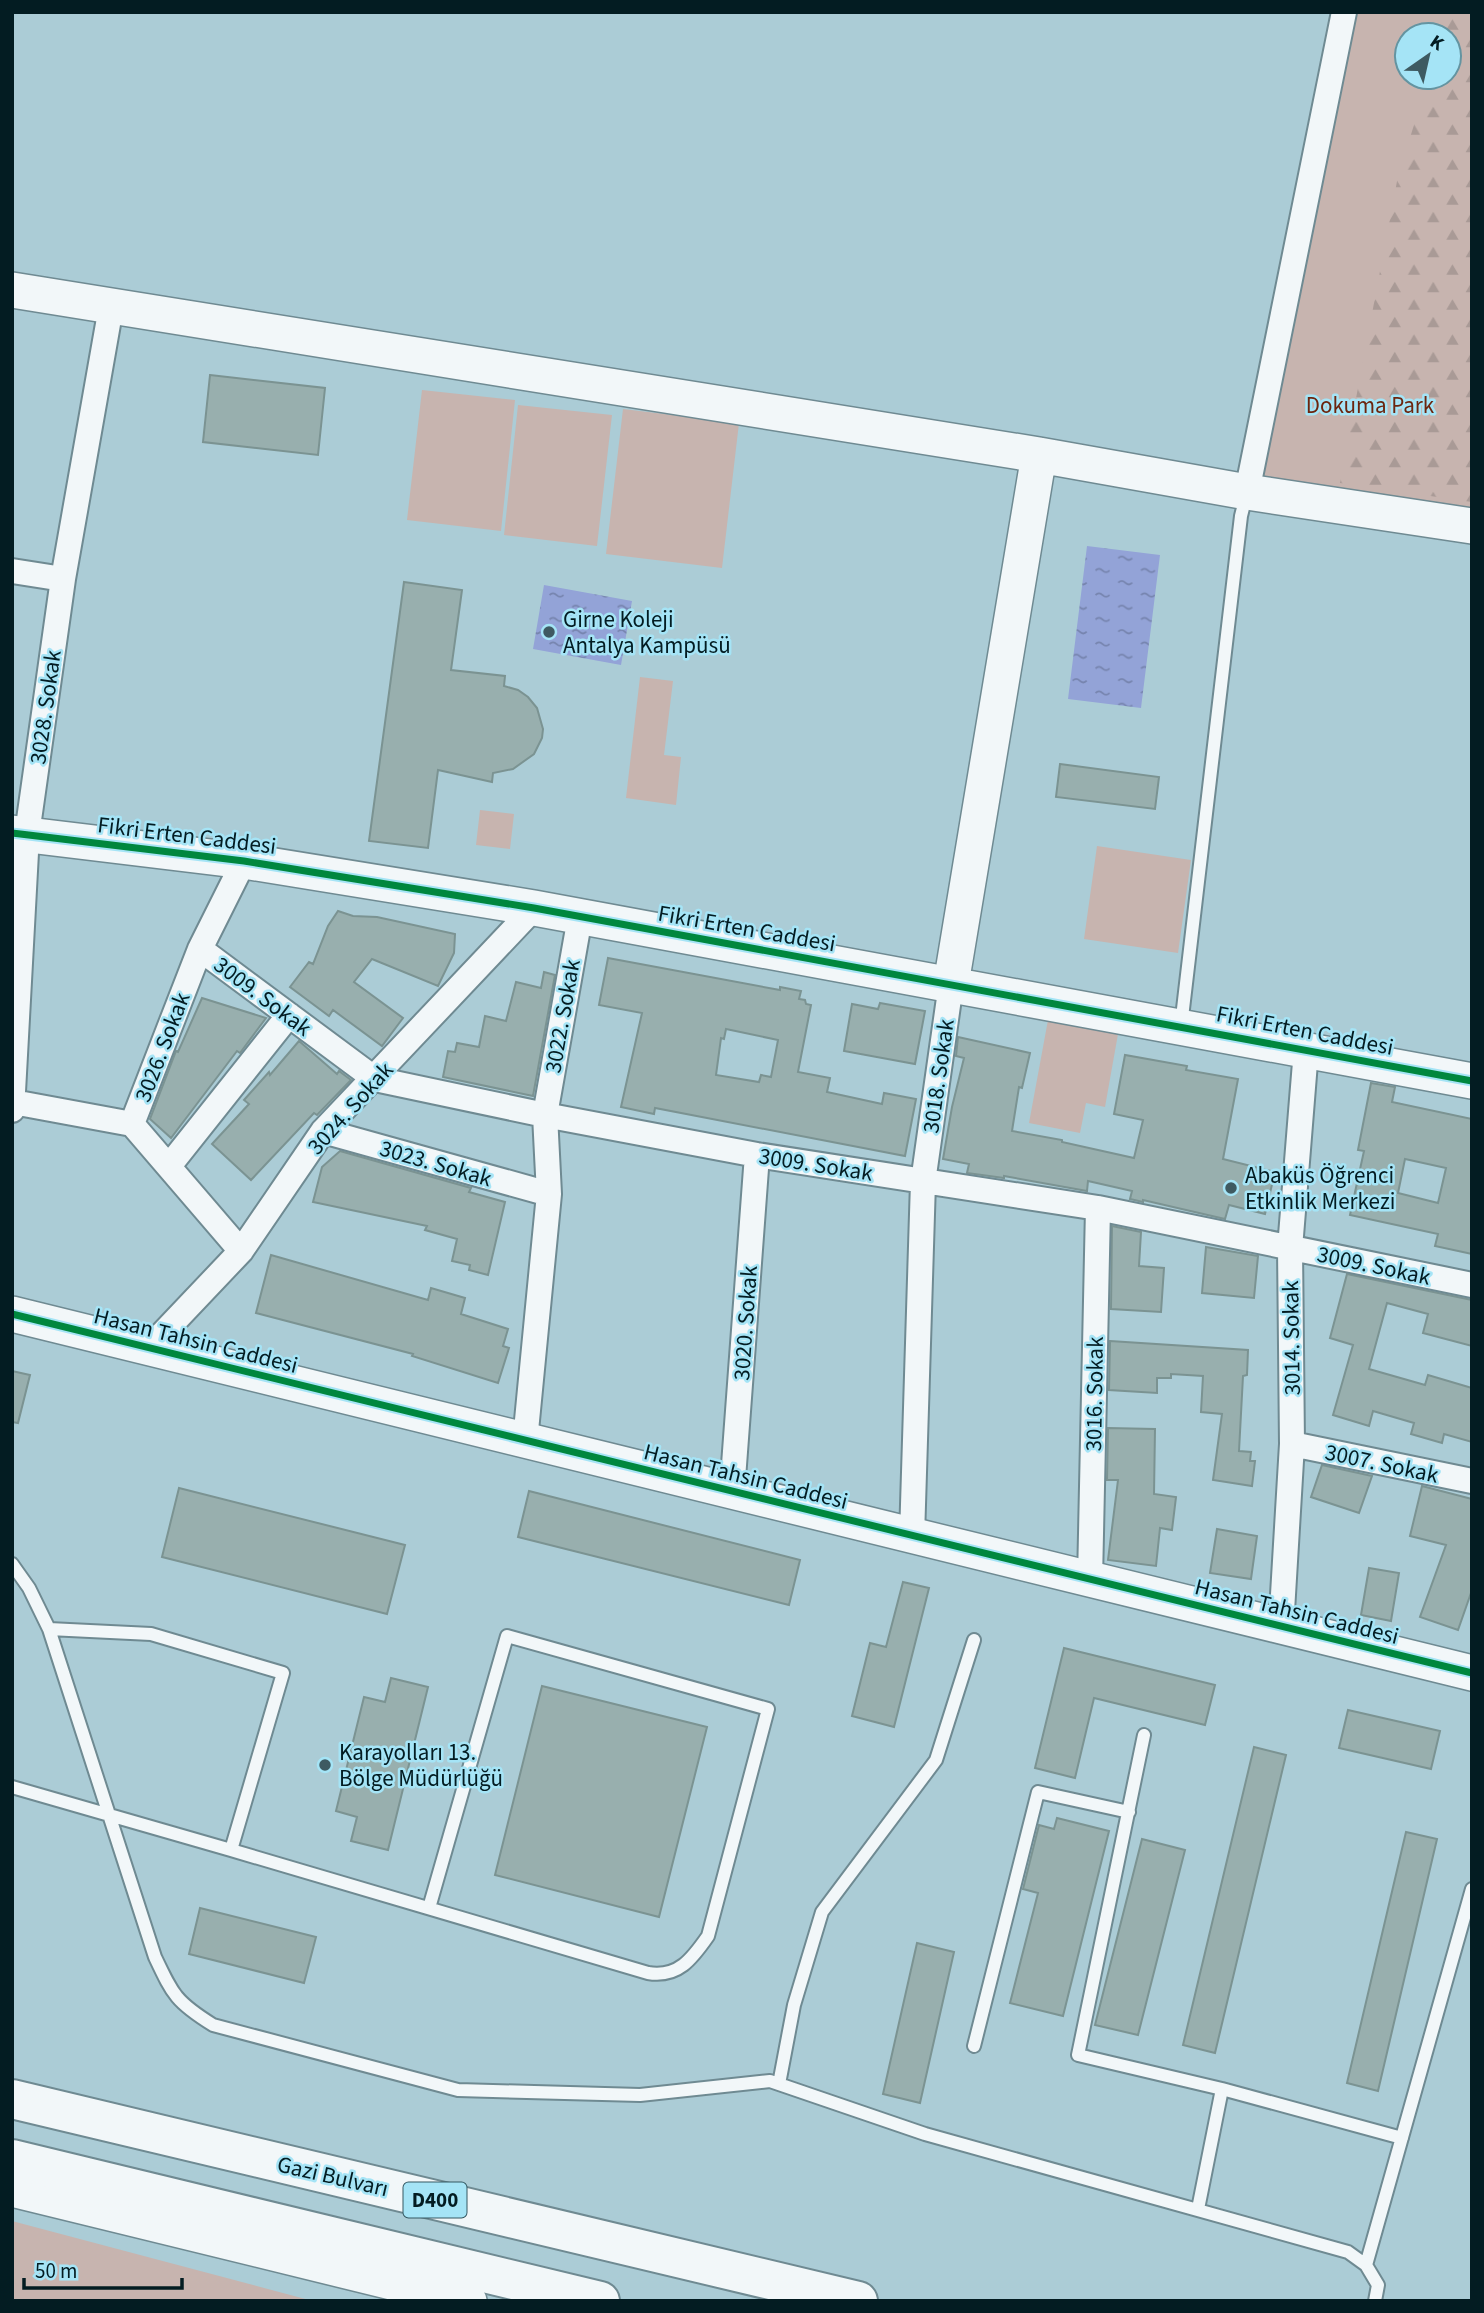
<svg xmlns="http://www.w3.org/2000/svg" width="1484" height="2313" viewBox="0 0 1484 2313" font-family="'Source Sans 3',sans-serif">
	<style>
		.green { fill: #c7b4af; fill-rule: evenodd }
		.forest { fill: url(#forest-firs) }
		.water { fill: url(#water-ripples) }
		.building { fill: #98afae; stroke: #7b9392; stroke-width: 2; fill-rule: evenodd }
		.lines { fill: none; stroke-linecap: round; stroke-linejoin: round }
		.lane-casing { stroke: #6f8a92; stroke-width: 16 }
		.street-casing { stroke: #6f8a92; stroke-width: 28 }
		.secondary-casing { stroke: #6f8a92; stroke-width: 38 }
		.highway-casing { stroke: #6f8a92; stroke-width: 42 }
		.lane { stroke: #f2f7f9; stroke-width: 12 }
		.street { stroke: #f2f7f9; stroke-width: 24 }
		.secondary { stroke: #f2f7f9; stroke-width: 35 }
		.highway { stroke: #f2f7f9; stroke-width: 38 }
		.cycleway-casing { stroke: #a5e4f6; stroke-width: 11 }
		.cycleway { stroke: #00873e; stroke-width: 7 }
		.poi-dot { fill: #3e5a61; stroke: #a5e4f6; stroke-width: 2.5 }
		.labels { text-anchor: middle; stroke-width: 5; stroke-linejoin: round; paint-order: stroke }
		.shield { fill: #a5e4f6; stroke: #345862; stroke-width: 2 }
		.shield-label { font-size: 21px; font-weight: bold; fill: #031c22 }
		.park-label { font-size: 23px; fill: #6c250e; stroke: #a5e4f6 }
		.poi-label { font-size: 23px; fill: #031c22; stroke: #a5e4f6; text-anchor: start }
		.street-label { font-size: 23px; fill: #031c22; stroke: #a5e4f6 }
	</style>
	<defs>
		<pattern id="forest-firs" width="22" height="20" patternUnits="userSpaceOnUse" patternTransform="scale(1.75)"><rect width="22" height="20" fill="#c7b4af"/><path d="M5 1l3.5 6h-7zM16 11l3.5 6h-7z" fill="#a99a96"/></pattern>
		<pattern id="water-ripples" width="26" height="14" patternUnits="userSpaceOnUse" patternTransform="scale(1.75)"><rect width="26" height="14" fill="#93a3d7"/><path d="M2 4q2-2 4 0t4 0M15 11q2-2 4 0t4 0" fill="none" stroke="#7684ae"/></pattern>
	</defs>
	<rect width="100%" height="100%" fill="#abccd6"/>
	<path class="green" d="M1344,12H1472V528L1247,492ZM1407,35H1449V77H1407Z
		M422,390L515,400L501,531L407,520Z
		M518,405L612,415L597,546L504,535Z
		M623,409L739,423L722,568L606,554Z
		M640,677L673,681L664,755L681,757L676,805L626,798Z
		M480,810L514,814L510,849L476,845Z
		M1097,846L1191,860L1178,953L1084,939Z
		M1048,1020L1118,1034L1105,1107L1086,1103L1080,1133L1029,1123Z
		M12,2221L313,2301H12Z"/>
	<path class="forest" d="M1449,12H1472V502L1340,483L1398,176L1429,77H1449V35H1442Z"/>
	<path class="water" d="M1087,546L1160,555L1141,708L1068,699Z
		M544,585L632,601L621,665L533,649Z"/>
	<path class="building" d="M210,375L325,388L318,455L203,442Z
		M404,582L462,590L451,670L505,676L504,686L518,690L528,697L537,708L543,729L542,738L534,754L513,769L493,773L492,782L438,770L428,848L369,841Z
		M1060,764L1159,777L1155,809L1056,797Z
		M338,911L353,916L377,917L455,934L454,953L438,986L372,959L354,982L403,1018L382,1046L333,1010L329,1016L290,987L309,962L313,964L328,926Z
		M608,958L780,990V987L801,991L799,999L805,1000L806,1004L811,1005L798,1072L830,1078L827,1092L882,1104L884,1093L916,1099L905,1156L655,1108L654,1114L621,1107L642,1013L599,1005ZM726,1029L778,1040L771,1077L761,1075L759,1082L716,1075L721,1038L724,1039Z
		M544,972L555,975L533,1096L443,1077L448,1051L455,1052L457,1043L479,1047L485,1016L506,1021L516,982L541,988Z
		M202,998L266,1018L240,1053L237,1051L171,1138L150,1119L176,1051L178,1052Z
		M880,1003L925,1011L915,1064L844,1051L852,1004L878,1009Z
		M958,1037L1030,1053L1022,1088L1019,1087L1012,1131L1062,1140V1142L1134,1158L1143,1120L1114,1114L1125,1055L1187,1066L1186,1070L1238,1079L1223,1159L1275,1172L1265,1214L1229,1205L1225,1219L1143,1200V1202L1130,1199L1132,1191L1088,1181L1087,1191L1004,1176V1178L967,1173L969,1164L943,1159L952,1107L964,1058L956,1056Z
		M299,1041L337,1074L339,1071L351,1080L317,1115L314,1113L251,1180L212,1144L249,1104L244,1100L269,1072L270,1075Z
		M1371,1083L1395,1087L1392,1102L1472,1119V1254L1435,1246L1438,1234L1350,1215L1364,1151L1358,1150ZM1405,1159L1446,1168L1438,1203L1398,1193Z
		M340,1151L471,1188L469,1192L505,1202L488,1275L469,1270L470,1265L452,1261L457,1239L425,1230L427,1226L313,1202L322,1167Z
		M1112,1226L1141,1232L1139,1266L1164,1268L1161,1312L1111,1309Z
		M1206,1247L1258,1256L1254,1298L1202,1293Z
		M271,1255L428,1300L431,1288L465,1298L461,1314L508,1329L503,1346L509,1348L498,1383L412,1356L413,1354L256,1313Z
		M1347,1274L1472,1300V1346L1423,1333L1428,1314L1387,1303L1369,1369L1425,1385L1428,1375L1472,1388V1442L1444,1434L1442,1443L1411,1434L1414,1423L1373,1411L1369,1426L1333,1415L1353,1345L1330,1338Z
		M1110,1341L1248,1350L1247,1375L1243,1376L1239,1451L1251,1452L1250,1461H1255L1252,1486L1213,1480L1222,1414L1201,1412L1203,1376L1171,1374V1378H1157V1393L1109,1390Z
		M12,1371L30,1375L18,1423L12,1422Z
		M1108,1428L1155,1429L1154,1494L1176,1497L1172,1530L1160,1528L1156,1566L1108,1560L1118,1480H1107Z
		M1322,1465L1372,1476L1359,1513L1311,1497Z
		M1422,1486L1472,1499V1590L1458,1630L1420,1617L1446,1545L1410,1536Z
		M179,1488L405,1545L387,1614L162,1557Z
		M529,1491L800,1560L789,1605L518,1537Z
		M1217,1529L1257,1536L1251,1579L1210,1573Z
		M1369,1568L1399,1573L1391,1621L1361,1615Z
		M903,1582L929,1588L894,1727L852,1716L870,1643L886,1647Z
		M1064,1648L1215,1685L1205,1725L1094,1698L1075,1778L1035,1768Z
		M391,1678L428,1687L388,1850L351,1841L357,1817L336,1811L364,1697L385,1702Z
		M542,1686L707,1727L659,1917L495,1875Z
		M1348,1710L1440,1731L1431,1769L1339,1748Z
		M1254,1747L1286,1755L1215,2053L1183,2045Z
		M1057,1818L1109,1831L1063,2016L1010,2003L1038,1893L1023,1889L1039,1825L1054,1829Z
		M1406,1832L1437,1839L1378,2091L1347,2083Z
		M1142,1839L1185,1850L1138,2035L1095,2025Z
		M200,1908L316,1937L304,1983L189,1954Z
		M917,1943L954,1952L920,2103L883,2094Z"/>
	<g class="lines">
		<defs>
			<path id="lane" d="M1181,1026L1241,516L1246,496
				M12,1564L29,1588L49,1629L155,1957C173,1995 176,2002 213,2025L458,2090L640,2095L770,2081L925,2134L1348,2252L1366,2265L1378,2285L1375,2301
				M1144,1735L1078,2055L1222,2089L1198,2209
				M12,1787L231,1850L283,1673L151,1634L49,1629
				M231,1850L648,1973C678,1978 692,1959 708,1936L768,1709L507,1636L429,1908
				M974,2046L1038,1792L1129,1812
				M779,2084L794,2005L822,1912L936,1760L974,1640
				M1222,2089L1402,2138
				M1366,2265L1472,1889"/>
			<path id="street" d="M1247,492L1344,12
				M12,571L63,579
				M200,949L375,1079L545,1115L757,1155L1098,1208L1472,1285
				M13,1102L132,1124L200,949L244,861
				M12,1110L27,834L63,579L111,307
				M132,1124L241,1251
				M323,1131L549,1194
				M169,1166L289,1015
				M149,1348L241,1251L323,1131L534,908
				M525,1441L549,1194L545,1115L580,917
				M1292,1444L1472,1481
				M732,1492L757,1155
				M912,1537L923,1182L951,984
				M1090,1580L1098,1208
				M1281,1628L1292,1444L1290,1248L1306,1050"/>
			<path id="secondary" d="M12,290L1039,455L1247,492L1472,526
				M12,833L244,861L534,908L1472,1081
				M951,984L1039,455
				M12,1314L1472,1673
				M12,2189L469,2301"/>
			<path id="highway" d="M12,2099L858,2301
				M12,2159L600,2301"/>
		</defs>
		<use href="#lane" class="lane-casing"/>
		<use href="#street" class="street-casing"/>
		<use href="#secondary" class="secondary-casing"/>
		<use href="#highway" class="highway-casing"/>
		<use href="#lane" class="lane"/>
		<use href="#street" class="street"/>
		<use href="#secondary" class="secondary"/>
		<use href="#highway" class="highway"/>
		<defs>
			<path id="cycleway" d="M12,833L244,861L534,908L1472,1081
				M12,1314L1472,1673"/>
		</defs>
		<use href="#cycleway" class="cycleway-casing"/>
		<use href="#cycleway" class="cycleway"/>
	</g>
	<g class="poi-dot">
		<circle cx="549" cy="632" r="7"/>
		<circle cx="1231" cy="1188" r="7"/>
		<circle cx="325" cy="1765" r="7"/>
	</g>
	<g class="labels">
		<rect class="shield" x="403.5" y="2182.5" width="63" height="35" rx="5"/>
		<g class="shield-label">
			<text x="435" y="2207">D400</text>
		</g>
		<g class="park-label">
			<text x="1370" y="413">Dokuma Park</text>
		</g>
		<g class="poi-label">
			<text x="563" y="627">Girne Koleji<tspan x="563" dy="26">Antalya Kampüsü</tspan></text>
			<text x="1245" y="1183">Abaküs Öğrenci<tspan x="1245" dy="26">Etkinlik Merkezi</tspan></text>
			<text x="339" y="1760">Karayolları 13.<tspan x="339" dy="26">Bölge Müdürlüğü</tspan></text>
		</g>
		<g class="street-label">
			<text transform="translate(45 707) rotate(-82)" y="8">3028. Sokak</text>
			<text transform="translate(187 835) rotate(7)" y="8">Fikri Erten Caddesi</text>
			<text transform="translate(747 928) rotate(10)" y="8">Fikri Erten Caddesi</text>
			<text transform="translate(263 996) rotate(37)" y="8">3009. Sokak</text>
			<text transform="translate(562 1016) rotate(-80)" y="8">3022. Sokak</text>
			<text transform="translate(1305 1030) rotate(11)" y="8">Fikri Erten Caddesi</text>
			<text transform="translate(162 1047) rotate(-69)" y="8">3026. Sokak</text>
			<text transform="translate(938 1076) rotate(-82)" y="8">3018. Sokak</text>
			<text transform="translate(350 1108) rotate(-48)" y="8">3024. Sokak</text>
			<text transform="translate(436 1163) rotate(16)" y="8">3023. Sokak</text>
			<text transform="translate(816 1164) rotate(9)" y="8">3009. Sokak</text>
			<text transform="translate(1374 1265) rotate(12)" y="8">3009. Sokak</text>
			<text transform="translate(745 1323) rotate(-86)" y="8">3020. Sokak</text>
			<text transform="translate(1291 1338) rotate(-91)" y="8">3014. Sokak</text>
			<text transform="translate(196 1340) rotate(14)" y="8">Hasan Tahsin Caddesi</text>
			<text transform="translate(1094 1394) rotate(-89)" y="8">3016. Sokak</text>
			<text transform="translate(1382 1463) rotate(12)" y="8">3007. Sokak</text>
			<text transform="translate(746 1476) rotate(14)" y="8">Hasan Tahsin Caddesi</text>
			<text transform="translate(1297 1611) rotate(14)" y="8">Hasan Tahsin Caddesi</text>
			<text transform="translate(333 2176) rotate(13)" y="8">Gazi Bulvarı</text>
		</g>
	</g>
	<rect width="1484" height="2313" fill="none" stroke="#031c22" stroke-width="28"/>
	<g transform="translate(1428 56) rotate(34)"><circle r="33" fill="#a5e4f6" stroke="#6494a1" stroke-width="2"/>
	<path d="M0-5L12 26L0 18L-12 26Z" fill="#3e5a61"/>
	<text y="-10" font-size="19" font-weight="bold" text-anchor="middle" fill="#031c22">K</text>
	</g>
	<path d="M24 2278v10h158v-10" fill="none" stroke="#031c22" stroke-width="3.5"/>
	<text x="35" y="2278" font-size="21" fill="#031c22" stroke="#a5e4f6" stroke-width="5" paint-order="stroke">50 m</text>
</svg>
